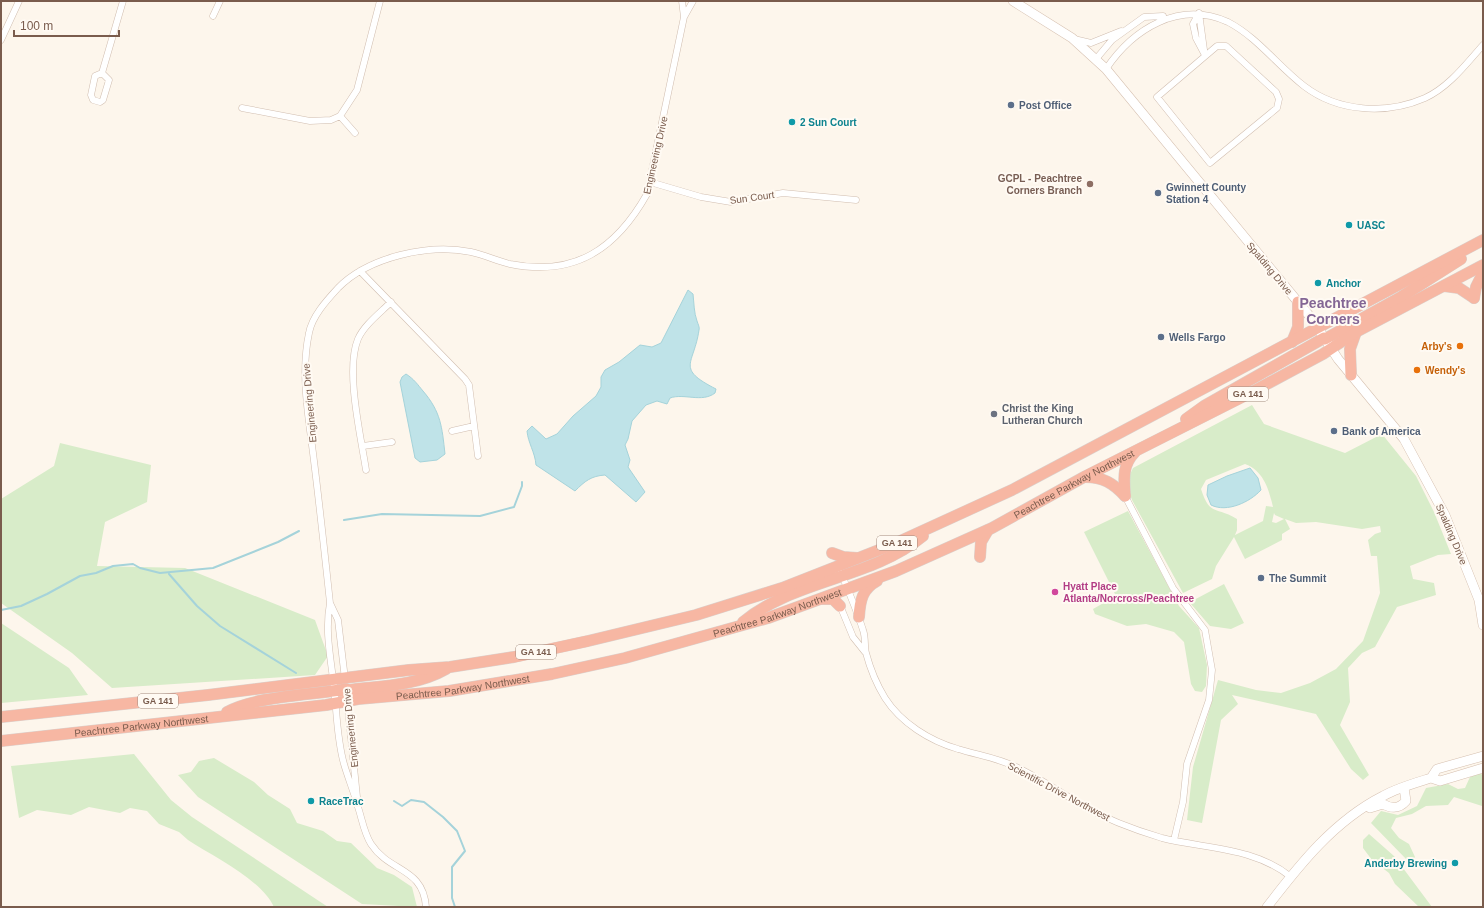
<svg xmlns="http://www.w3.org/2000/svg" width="1484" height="908" viewBox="0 0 1484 908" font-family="Arial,sans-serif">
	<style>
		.green { fill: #d8ecc9; fill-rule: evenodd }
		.water { fill: #bfe3e8; stroke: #a5d3da }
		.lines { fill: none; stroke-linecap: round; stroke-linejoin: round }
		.stream { stroke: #a5d3da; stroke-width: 2 }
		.street-casing { stroke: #d1beb0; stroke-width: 7 }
		.secondary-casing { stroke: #d6c0b0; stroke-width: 10 }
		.highway-casing { stroke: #dad1cd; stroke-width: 12 }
		.street { stroke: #fff; stroke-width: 6 }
		.secondary { stroke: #fff; stroke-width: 9 }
		.highway { stroke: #f7b7a3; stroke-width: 11 }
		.service-dot { fill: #5c6f8a; stroke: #fffaf3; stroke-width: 1.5 }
		.culture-dot { fill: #0f9aa8; stroke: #fffaf3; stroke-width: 1.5 }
		.education-dot { fill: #8d6e63; stroke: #fffaf3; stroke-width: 1.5 }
		.food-dot { fill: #e8710a; stroke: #fffaf3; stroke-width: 1.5 }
		.worship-dot { fill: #6b7280; stroke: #fffaf3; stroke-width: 1.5 }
		.hotel-dot { fill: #d1479c; stroke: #fffaf3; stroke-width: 1.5 }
		.labels { text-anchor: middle; stroke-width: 4; stroke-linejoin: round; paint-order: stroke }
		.shield { fill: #fffaf3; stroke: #a28b7f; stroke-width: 1 }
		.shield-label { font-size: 9px; font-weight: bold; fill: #7a5c4d }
		.service-label { font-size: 10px; font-weight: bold; fill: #4e5e75; stroke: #fffaf3; text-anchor: start }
		.culture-label { font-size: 10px; font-weight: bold; fill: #0d838f; stroke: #fffaf3; text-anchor: start }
		.street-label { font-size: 10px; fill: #7a5c4d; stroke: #fffaf3 }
		.education-label { font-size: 10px; font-weight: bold; fill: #785e54; stroke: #fffaf3; text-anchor: end }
		.food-label { font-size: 10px; font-weight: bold; fill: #c56008; stroke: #fffaf3; text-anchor: end }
		.worship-label { font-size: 10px; font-weight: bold; fill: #5b616d; stroke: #fffaf3; text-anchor: start }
		.hotel-label { font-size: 10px; font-weight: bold; fill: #b23c85; stroke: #fffaf3; text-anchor: start }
		.district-label { font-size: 14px; font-weight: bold; fill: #846695; stroke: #fffaf3 }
	</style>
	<rect width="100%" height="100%" fill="#fdf6ec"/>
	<path class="green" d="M1252,405L1264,424L1345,453L1382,434L1416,476L1434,512L1451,554L1438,555L1410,566L1413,579L1434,583L1436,595L1397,607L1375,647L1362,653L1348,668L1350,702L1340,725L1369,775L1363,780L1351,769L1316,714L1232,695L1238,704L1221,720L1202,823L1187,820L1193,767L1218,680L1256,690L1281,693L1310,683L1336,669L1363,641L1380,593L1377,556H1371L1368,540L1375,534L1381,532L1380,526L1362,529L1316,522L1296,523L1285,519L1290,529L1282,534V540L1245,559L1234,537L1216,566L1212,579L1183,593L1132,500L1126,483L1133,468ZM1245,464C1264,471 1269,490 1273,507L1266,506L1263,521L1235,535L1237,530V519C1216,506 1210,517 1201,489L1206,480ZM1274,513L1275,515L1284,519L1276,523L1272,522Z
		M60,443L151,465L147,502L105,522L97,566L185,568L315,620L328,656L315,675L112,688L72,653L1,603V499L54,466Z
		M1128,511L1179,606L1199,628L1207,665L1206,686L1202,692L1195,691L1191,684L1184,642L1174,632L1146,624L1127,626L1095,614L1093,609L1116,596L1084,532Z
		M1224,584L1244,623L1231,629L1210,626L1191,604L1192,601Z
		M1,623L69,668L88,695L1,703Z
		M134,754L171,800L192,817L328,907H274C262,880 214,857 188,840L179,832L159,824L147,811L130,808L120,813L89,807L71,815L37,810L19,818L11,766Z
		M214,758L254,782L268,795L290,809L297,823L323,831L337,841L351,843L377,868L394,875L412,887L417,907L362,904L198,797L178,775L191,772L199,761Z
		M1479,773L1483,775V808L1482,806L1454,797L1448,805L1426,806L1412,814L1396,818L1391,828L1399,838L1409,844L1415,857L1412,861L1407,860L1371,823L1381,811L1398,815L1417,806L1426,788L1448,784L1458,789L1465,788L1470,777Z
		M1369,834L1394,856L1432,907H1419L1395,884L1389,873L1372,860L1363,848V840Z"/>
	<path class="water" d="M688,290L693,294C694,303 694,313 697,321C698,324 700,328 699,330C694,365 675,368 716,389L715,393C702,403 684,393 670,398L667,404L657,401L646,405L632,421L628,439L625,445L630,460L628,467L645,492L636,502L605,475C591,476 585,481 575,491L536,465C535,452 528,443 527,431L532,426L546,439L557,434L573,416L596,396L601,387V377L605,370L619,362L640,345L652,347L661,343Z
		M406,374C414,379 418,385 423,391C441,412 442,427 445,454L437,460L420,462L415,458L400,382L402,377Z
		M1250,468L1258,478L1261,490C1250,502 1227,513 1211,505L1207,495L1208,485L1227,476Z"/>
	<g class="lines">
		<path class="stream" d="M344,520L382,514L480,516L514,507L522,486V482
			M169,574L197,606L220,626L296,673
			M1,610L21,606L47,594L80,576L96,573L113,566L133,564L140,568L160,573L213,568L278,542L299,531
			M394,801L402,806L411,800L424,802L443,817L457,831L465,851L452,867V898L455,907"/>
		<defs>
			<path id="street" d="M682,1L684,17
				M1199,13L1193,24L1196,38L1205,55
				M1199,13L1204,50
				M213,16L220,1
				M1074,39L1091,43L1121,31
				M1,40L19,1
				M1217,46H1226L1276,92L1279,99L1277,108L1210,163L1157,97Z
				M1096,59L1112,40L1144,17L1163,16
				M1106,69C1133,29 1179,0 1228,22C1257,37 1278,66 1304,86C1338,112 1386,115 1425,98C1449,87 1466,64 1483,45
				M102,73L123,1
				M102,73L109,80L103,100L100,102L93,100L91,95L95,76Z
				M242,108L310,121L331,120L340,116L357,90L380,1
				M340,116L355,133
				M650,182L701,197L731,202L783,193L856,200
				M360,271L465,379L469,385L478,456
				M452,431L474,426
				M363,446L392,442
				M366,470C361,437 345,370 358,339C364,325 380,313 391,302
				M1125,496L1173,588L1205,630L1212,670L1209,700L1187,764L1183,802L1174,840
				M841,573C849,592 857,611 863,630C866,638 864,646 866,653C870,668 877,685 885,698C901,723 930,741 958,749C977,755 998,758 1016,767C1039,778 1059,791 1081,805C1106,819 1135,830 1162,838C1206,849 1254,847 1291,877
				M330,603L338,620L345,679
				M839,603L853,637L865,652
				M347,698L357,797
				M426,907C423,867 390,873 371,844C364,833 362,819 358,807C354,792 348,778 344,764C336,736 337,707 333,679C330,654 325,629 330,603C325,556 320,509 314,461C309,419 300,375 309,333C312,316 327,300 338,288C368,257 430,243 471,252C485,255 497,261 510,264C575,277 616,249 647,194L684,17L693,1"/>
			<path id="secondary" d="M1013,1L1072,38L1106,69L1312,319L1338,359L1404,439L1445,515L1479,600L1483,625
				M1431,778L1437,769L1483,756
				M1431,778L1440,781L1483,768
				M1370,808L1383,804C1392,809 1399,809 1406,801L1404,788
				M1267,907C1300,864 1334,821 1383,796C1397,788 1415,783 1431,778"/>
			<g id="highway">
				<path d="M1444,286L1459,288L1474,298"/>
				<path d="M1474,298L1476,287L1483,273"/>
				<path d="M1325,339L1401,297L1461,259"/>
				<path d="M1292,342L1298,327V302"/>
				<path d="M1351,375L1350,349L1356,332"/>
				<path d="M1186,419L1204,406L1324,338"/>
				<path d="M1085,477C1103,477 1113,483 1125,496"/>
				<path d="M1125,496C1124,479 1122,465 1135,452"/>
				<path d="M832,553L843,557L857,558"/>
				<path d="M980,557L981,542L988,530"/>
				<path d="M822,599H833L840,606"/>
				<path d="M859,617C860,601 862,589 877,581"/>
				<path d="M743,622C795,579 871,579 923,536"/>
				<path d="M340,691C375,686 415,687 446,669"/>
				<path d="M227,712C256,696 312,695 346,689"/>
				<path d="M1,717L208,695L409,670L450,667L514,657L588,641L696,615L782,588L894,544L1012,490L1483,240"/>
				<path id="s1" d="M1,741L326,705L358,699L449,691L552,674L625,658L768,618L896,571L992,528L1084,477L1252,392L1323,354L1356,332L1483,265"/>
			</g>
		</defs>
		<use href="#street" class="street-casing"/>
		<use href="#secondary" class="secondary-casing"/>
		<use href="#highway" class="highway-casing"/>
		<use href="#street" class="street"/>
		<use href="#secondary" class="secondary"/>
		<use href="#highway" class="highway"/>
	</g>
	<g class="service-dot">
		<circle cx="1011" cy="105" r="4"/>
		<circle cx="1158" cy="193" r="4"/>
		<circle cx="1161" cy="337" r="4"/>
		<circle cx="1334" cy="431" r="4"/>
		<circle cx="1261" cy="578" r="4"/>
	</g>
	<g class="culture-dot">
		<circle cx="792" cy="122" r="4"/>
		<circle cx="1349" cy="225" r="4"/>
		<circle cx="1318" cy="283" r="4"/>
		<circle cx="311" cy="801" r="4"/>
		<circle cx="1455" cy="863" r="4"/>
	</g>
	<circle class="education-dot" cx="1090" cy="184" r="4"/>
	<g class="food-dot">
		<circle cx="1460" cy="346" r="4"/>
		<circle cx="1417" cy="370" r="4"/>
	</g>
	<circle class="worship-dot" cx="994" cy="414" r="4"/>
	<circle class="hotel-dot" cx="1055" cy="592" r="4"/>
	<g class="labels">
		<g class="shield">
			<rect x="1228" y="387" width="40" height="14" rx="3"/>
			<rect x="877" y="536" width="40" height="14" rx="3"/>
			<rect x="516" y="645" width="40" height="14" rx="3"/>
			<rect x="138" y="694" width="40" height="14" rx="3"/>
		</g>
		<g class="shield-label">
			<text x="1248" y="397">GA 141</text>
			<text x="897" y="546">GA 141</text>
			<text x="536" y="655">GA 141</text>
			<text x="158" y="704">GA 141</text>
		</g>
		<g class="service-label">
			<text x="1019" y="109">Post Office</text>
			<text x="1166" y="191">Gwinnett County<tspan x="1166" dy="12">Station 4</tspan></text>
			<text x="1169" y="341">Wells Fargo</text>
			<text x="1342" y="435">Bank of America</text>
			<text x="1269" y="582">The Summit</text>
		</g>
		<g class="culture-label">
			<text x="800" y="126">2 Sun Court</text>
			<text x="1357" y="229">UASC</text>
			<text x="1326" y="287">Anchor</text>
			<text x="319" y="805">RaceTrac</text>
			<text x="1447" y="867" text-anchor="end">Anderby Brewing</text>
		</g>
		<g class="street-label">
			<text transform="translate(655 155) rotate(-77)" y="4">Engineering Drive</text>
			<text transform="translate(752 197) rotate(-8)" y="4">Sun Court</text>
			<text transform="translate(1270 268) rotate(50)" y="4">Spalding Drive</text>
			<text transform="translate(309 403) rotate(-95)" y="4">Engineering Drive</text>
			<text dy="4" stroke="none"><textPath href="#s1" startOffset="1113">Peachtree Parkway Northwest</textPath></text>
			<text transform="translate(1452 534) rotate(67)" y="4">Spalding Drive</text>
			<text dy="4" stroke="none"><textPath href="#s1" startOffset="789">Peachtree Parkway Northwest</textPath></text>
			<text dy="4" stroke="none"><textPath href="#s1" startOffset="465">Peachtree Parkway Northwest</textPath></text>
			<text dy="4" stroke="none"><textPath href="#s1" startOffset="141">Peachtree Parkway Northwest</textPath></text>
			<text transform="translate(350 728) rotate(-96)" y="4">Engineering Drive</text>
			<text transform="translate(1059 791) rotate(28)" y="4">Scientific Drive Northwest</text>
		</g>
		<g class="education-label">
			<text x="1082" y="182">GCPL - Peachtree<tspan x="1082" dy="12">Corners Branch</tspan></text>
		</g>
		<g class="food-label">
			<text x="1452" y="350">Arby's</text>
			<text x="1425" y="374" text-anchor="start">Wendy's</text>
		</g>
		<g class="worship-label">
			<text x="1002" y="412">Christ the King<tspan x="1002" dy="12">Lutheran Church</tspan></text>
		</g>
		<g class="hotel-label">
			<text x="1063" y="590">Hyatt Place<tspan x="1063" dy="12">Atlanta/Norcross/Peachtree</tspan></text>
		</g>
		<g class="district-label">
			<text x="1333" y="308">Peachtree<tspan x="1333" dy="16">Corners</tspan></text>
		</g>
	</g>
	<rect width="1484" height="908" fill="none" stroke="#7a5c4d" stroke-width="4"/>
	<path d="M14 30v6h105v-6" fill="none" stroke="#7a5c4d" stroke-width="2"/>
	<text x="20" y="30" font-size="12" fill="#7a5c4d" stroke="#fffaf3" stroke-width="3" paint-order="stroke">100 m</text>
</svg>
